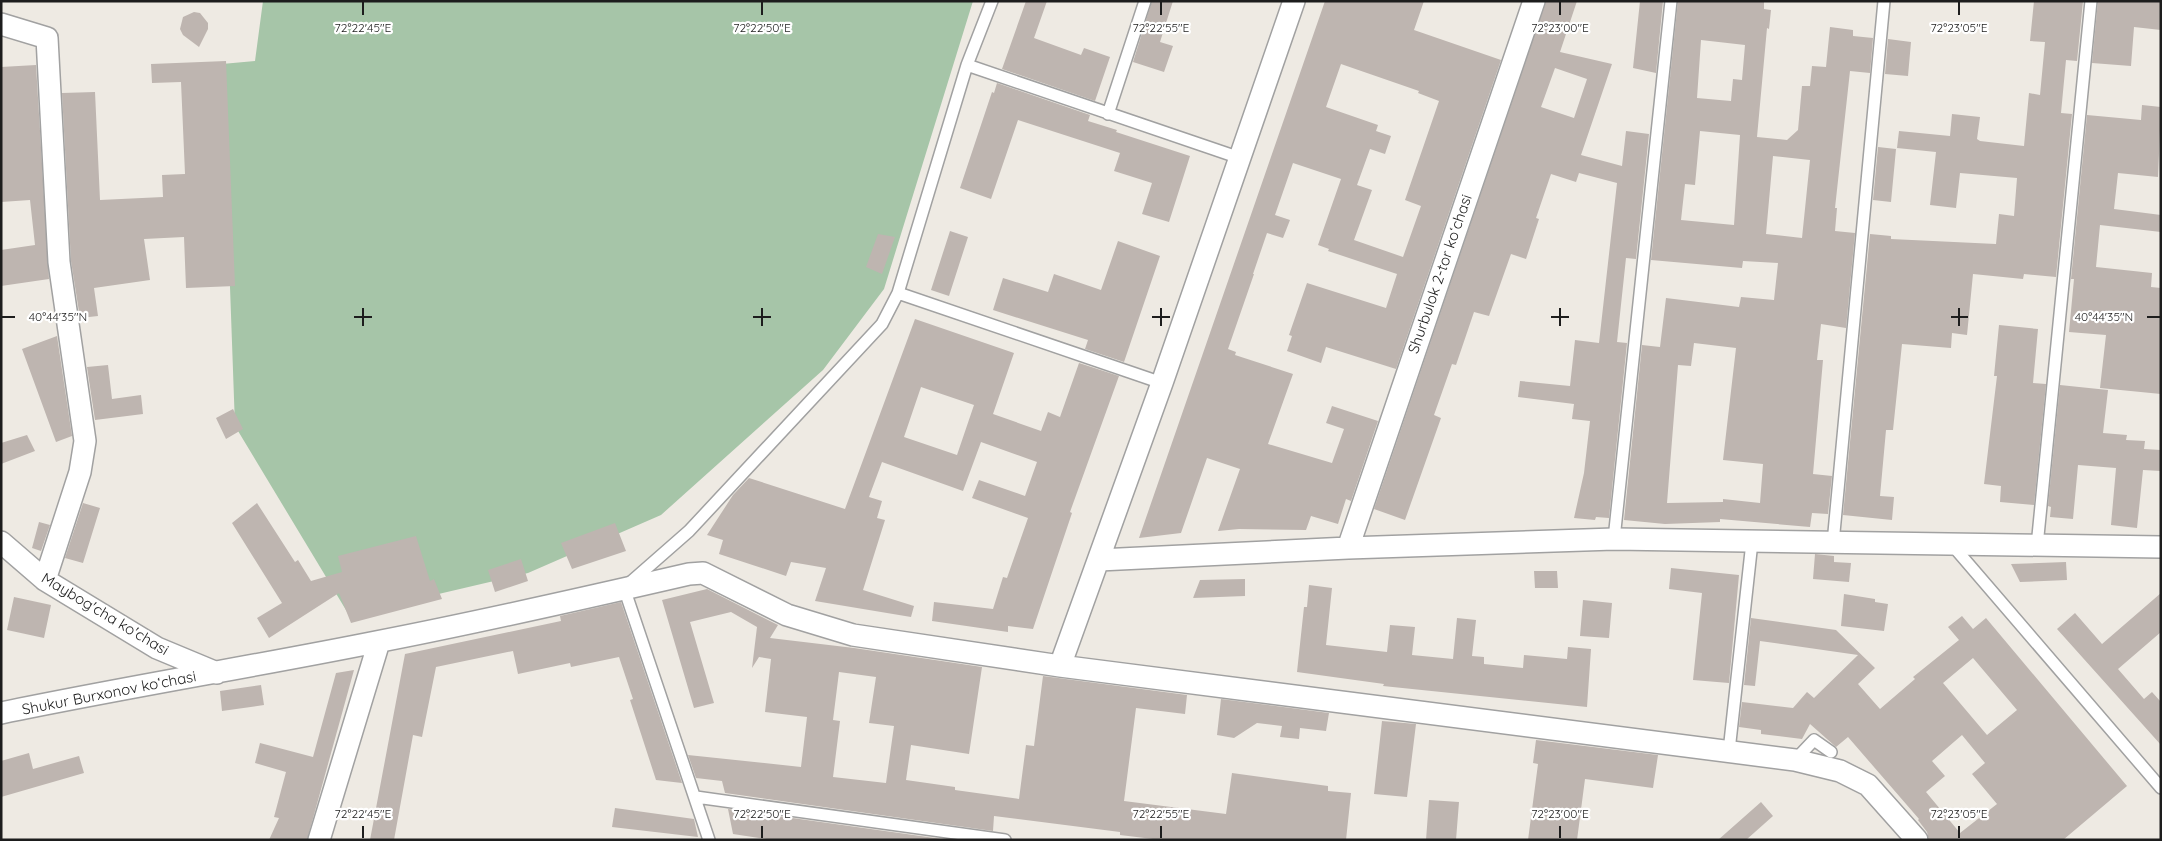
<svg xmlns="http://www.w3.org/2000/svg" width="2162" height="841" viewBox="0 0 2162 841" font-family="Quicksand,sans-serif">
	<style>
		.cemetery { fill: #a6c5a8 }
		.building { fill: #beb5b0; fill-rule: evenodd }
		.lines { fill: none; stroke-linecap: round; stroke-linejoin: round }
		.lane-casing { stroke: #a1a1a1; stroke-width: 14 }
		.street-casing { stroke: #a1a1a1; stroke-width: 24 }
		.lane { stroke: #fff; stroke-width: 11 }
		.street { stroke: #fff; stroke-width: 21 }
		.ticks { fill: none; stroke: #1d1d1d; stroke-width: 2 }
		.labels { text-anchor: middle; stroke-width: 4.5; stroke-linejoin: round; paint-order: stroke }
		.street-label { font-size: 15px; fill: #1d1d1d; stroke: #fff }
		.ticks-label { font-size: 12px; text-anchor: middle; fill: #1d1d1d; stroke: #fff; stroke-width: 4.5; stroke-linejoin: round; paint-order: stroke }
	</style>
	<rect width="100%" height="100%" fill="#eeeae3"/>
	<path class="cemetery" d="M263,1H973L884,289L823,370L661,515L528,573L349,615L235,426L222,64L255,61Z"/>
	<path class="building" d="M1026,1H1047L1034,38L1081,55L1084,48L1110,57L1095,101L1002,69Z
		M1152,1H1173L1160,42L1173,46L1164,72L1133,62Z
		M1325,1H1424L1414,30L1501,60L1396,369L1326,347L1321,363L1287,351L1292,336L1289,335L1307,283L1386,308L1397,274L1328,251L1329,249L1318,245L1341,179L1293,163L1275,215L1290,220L1283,238L1267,233L1253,274H1254L1228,349L1236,352L1235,355L1293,374L1268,444L1332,463L1344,429L1326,423L1332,406L1378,421L1351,501L1346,499L1338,524L1311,516L1306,530L1239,529L1218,531L1240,469L1207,458L1181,533L1139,538ZM1341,64L1419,91L1418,93L1439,101L1405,200L1421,206L1403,257L1354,240L1372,190L1357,185L1370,149L1385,154L1391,136L1376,131L1378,125L1326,107Z
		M1546,1H1577L1560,52L1612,64L1581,155L1622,166L1626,131L1649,134L1636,259L1626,258L1617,342L1627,343L1609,518L1596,517L1595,520L1574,518L1584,473L1590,421L1572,419L1574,404L1518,397L1520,381L1570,386L1575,340L1599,343L1617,183L1579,173L1576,182L1551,174L1536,218L1539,219L1526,259L1511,254L1489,316L1474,312L1456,365L1452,364L1434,415L1441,418L1405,520L1374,509ZM1555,68L1587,79L1574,118L1541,107Z
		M1640,1H1663L1656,73L1633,68Z
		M1678,1H1764V9L1771,10L1769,29L1767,28L1757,137L1787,140L1798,130L1802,86H1810L1812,66L1826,67L1830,27L1853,30V36L1873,38L1870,73L1850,71L1835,208H1837L1835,231L1855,233L1846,328L1821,324L1817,360H1823L1813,474L1832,476L1828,514L1812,513L1810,527L1720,519V522L1665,524L1624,520L1642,345L1660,347L1666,298L1739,307L1741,297L1774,300L1778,263L1743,261L1742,268L1651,260ZM1701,40L1745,45L1742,80L1733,79L1731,101L1697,98ZM1700,131L1740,135L1734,225L1681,220L1685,184L1695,185ZM1773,156L1810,160L1802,238L1766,234ZM1694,343L1736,348L1723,460L1763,464L1760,503L1723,499V502L1667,503L1678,365L1691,366Z
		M2034,1H2083L2077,61L2066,60L2061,113L2072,114L2056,277L2024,274L2023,279L1973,274L1967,335L1952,333L1951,348L1902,344L1893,430H1886L1880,496L1894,497L1892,520L1843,515L1870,234L1891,236V239L1996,244L1999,214L2014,216L2017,178L1960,173L1956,208L1930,205L1936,152L1897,148L1899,131L1950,136L1952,114L1980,117L1977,139L1980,141L2024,146L2029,93L2040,95L2045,42L2030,41Z
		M2098,1H2161V30L2134,27L2131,66L2092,63Z
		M194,12L200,13L208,23V29L199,47L183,35L180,29L183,17Z
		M1888,39L1911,42L1908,76L1885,74Z
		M226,61L235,286L186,288L184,237L144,239L150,280L94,288L98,316L80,318L71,261L62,93L95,92L100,200L163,197L162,175L185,174L181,82L152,83L151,64Z
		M36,65L49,279L1,286V250L35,245L30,200L1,202V67Z
		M997,83L1090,115L1088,121L1117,130L1116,132L1190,156L1169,222L1142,214L1152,183L1114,171L1120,153L1018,120L991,199L960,188L992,92L994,93Z
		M2142,105L2161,107L2158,177L2118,173L2114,209L2161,215V232L2100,225L2096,267L2152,273L2151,287L2161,288V394L2100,388L2106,335L2069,332L2074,279H2071L2087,115L2141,120Z
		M1878,147L1896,149L1891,202L1873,200Z
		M950,231L968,237L949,296L931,290Z
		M878,234L895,237L882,274L866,267Z
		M1118,241L1160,256L1124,362L1085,349L1088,340L993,310L1003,278L1048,292L1054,274L1101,290Z
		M915,319L1014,353L993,414L1041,431L1048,412L1060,417L1079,363L1119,376L1070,512L1072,513L1033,629L1008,626V632L932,621L934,602L993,609L1003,577L1007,578L1028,518L972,498L979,480L1025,496L1037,462L981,442L963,491L882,462L869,497L882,501L877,518L885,520L863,590L914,606L911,617L815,601L826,568L791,562L786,576L719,554L723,540L707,535L733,495L749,478L845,509ZM921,387L974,405L957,455L904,437Z
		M1999,325L2038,329L2033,383L2046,384L2034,505L2000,502L2001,486L1984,484L1997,376H1994Z
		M57,336L72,436L56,442L22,349Z
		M108,365L112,399L141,395L143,414L95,420L87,367Z
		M2060,385L2108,390L2103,433L2127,435L2126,440L2145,441L2144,449L2161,450V471L2143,470L2137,528L2111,525L2116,468L2078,465L2073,519L2050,517L2051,507L2048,506Z
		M233,409L243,429L226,439L216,418Z
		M27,435L35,451L1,464V443Z
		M83,503L100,508L83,563L65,558Z
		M257,503L295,562L298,560L311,581L342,572L338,556L416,536L430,581L434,579L442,599L351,623L339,593L269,638L257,618L282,603L232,523Z
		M39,522L50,525L41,551L32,548Z
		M615,523L626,551L572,569L561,543Z
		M1815,554L1834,556V562L1851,563L1849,582L1813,579Z
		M521,559L528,581L495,592L488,570Z
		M2066,562L2067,580L2020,582L2011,564Z
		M1671,568L1739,575L1729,683L1693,680L1702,593L1669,589Z
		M1534,571H1557L1558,588H1535Z
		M1245,579V596L1193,598L1200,580Z
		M1309,585L1332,588L1326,645L1387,652L1390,625L1415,627L1412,655L1453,659L1457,618L1476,620L1472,656L1484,657V664L1523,668L1524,655L1567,659L1568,647L1591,649L1587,707L1383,686L1384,684L1297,672L1304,607H1307Z
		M707,589L778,625L770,638L854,648L982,667L969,754L911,745L906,780L955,787V790L1019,799L1026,745L1034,746L1043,676L1187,695L1185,714L1136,708L1124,801L1226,814L1232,773L1328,786V791L1351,793L1346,840H1161L1120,835V832L994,816L993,831L725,793L722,781L696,778L688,755L801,767L807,717L765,712L771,659L759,657L752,668L757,627L731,612L690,622L714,703L694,708L662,600ZM839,672L876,677L869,723L894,726L886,783L833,777L840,721L833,720Z
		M2161,593V632L2118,669L2144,699L2152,692L2161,702V745L2057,629L2075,613L2102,644Z
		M1844,594L1875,599V602L1888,604L1884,631L1841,626Z
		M14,597L51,605L44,638L7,630Z
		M1583,600L1612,603L1609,638L1580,636Z
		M621,602L682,783L656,780L630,700L633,699L619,657L571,667L570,663L518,674L513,651L436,667L422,737L413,735L394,840H370L405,654L561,621L560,616Z
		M1962,616L1973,629L1986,618L2127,786L2063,840H1929L1927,832L1918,820L1919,819L1848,737L1836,747L1810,724L1802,739L1761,734V730L1739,727L1742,702L1793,708L1807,692L1814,698L1858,655L1760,641L1755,686L1744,685L1751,618L1836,630L1875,668L1858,684L1880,709L1915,679L1913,677L1959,640L1948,627ZM1973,658L2017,710L1987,735L1943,683ZM1962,735L1985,763L1972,774L1997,804L1960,833L1926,792L1945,776L1932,761Z
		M354,670L307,840H269L279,818L274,817L286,772L255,763L260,743L313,757L336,673Z
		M261,685L264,705L222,711L220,691Z
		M1221,699L1329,713L1326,731L1300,728L1299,739L1280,737L1282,726L1257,723L1234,738L1217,735Z
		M1382,721L1416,724L1407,797L1374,794Z
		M1536,740L1658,755L1653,788L1585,779L1577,840H1528L1538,764L1533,763Z
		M29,753L33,769L79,756L84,773L1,797V761Z
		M1429,800L1459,802L1456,840H1426Z
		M1761,802L1773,816L1746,840H1718Z
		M615,808L694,819L698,837L612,827Z
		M728,809L949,840H773L733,834Z"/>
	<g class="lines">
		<defs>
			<path id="lane" d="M967,65L1240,158
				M1108,114L1145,1
				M898,293L1162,383
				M1614,539L1671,1
				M1833,543L1884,1
				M1953,546L2161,788
				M2037,546L2091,1
				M1729,751L1752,542
				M1795,760L1814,740L1831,752
				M696,797L1005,840
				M709,840L624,588L689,531L882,324L898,293L967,65L992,1"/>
			<path id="street" d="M1,24L47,38L59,262L85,441L80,472L45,580
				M1,542L45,580L157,648L217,673
				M1348,548L1534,1
				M1099,560L1348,548L1614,539L2161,547
				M1060,666L1162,383L1294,1
				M1,713C126,687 251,667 376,642C480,622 585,598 689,574L703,573L787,615L853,635L1060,666L1795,760L1840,771L1868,785L1917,840
				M319,840L379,642"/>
		</defs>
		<use href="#lane" class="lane-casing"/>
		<use href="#street" class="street-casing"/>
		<use href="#lane" class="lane"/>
		<use href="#street" class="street"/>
	</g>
	<path class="ticks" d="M363,2V15M762,2V15M1161,2V15M1560,2V15M1959,2V15M363,308V326M762,308V326M1161,308V326M1560,308V326M1959,308V326M2,317H15M354,317H372M753,317H771M1152,317H1170M1551,317H1569M1951,317H1968M2147,317H2160M363,826V838M762,826V838M1161,826V838M1560,826V838M1959,826V838"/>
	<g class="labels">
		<g class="street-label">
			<text transform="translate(1440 274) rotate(-71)" y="5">Shurbulok 2-tor ko‘chasi</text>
			<text transform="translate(105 614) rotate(31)" y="5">Maybog'cha ko'chasi</text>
			<text transform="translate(109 693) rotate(-11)" y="5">Shukur Burxonov koʻchasi</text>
		</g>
	</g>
	<g class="ticks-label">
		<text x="363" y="32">72°22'45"E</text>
		<text x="762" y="32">72°22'50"E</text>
		<text x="1161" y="32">72°22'55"E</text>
		<text x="1560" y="32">72°23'00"E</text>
		<text x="1959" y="32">72°23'05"E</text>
		<text x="58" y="321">40°44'35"N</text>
		<text x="2104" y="321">40°44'35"N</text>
		<text x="363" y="818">72°22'45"E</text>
		<text x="762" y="818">72°22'50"E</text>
		<text x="1161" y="818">72°22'55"E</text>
		<text x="1560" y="818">72°23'00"E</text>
		<text x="1959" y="818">72°23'05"E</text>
	</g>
	<rect width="2162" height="841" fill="none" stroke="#1d1d1d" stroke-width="5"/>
</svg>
